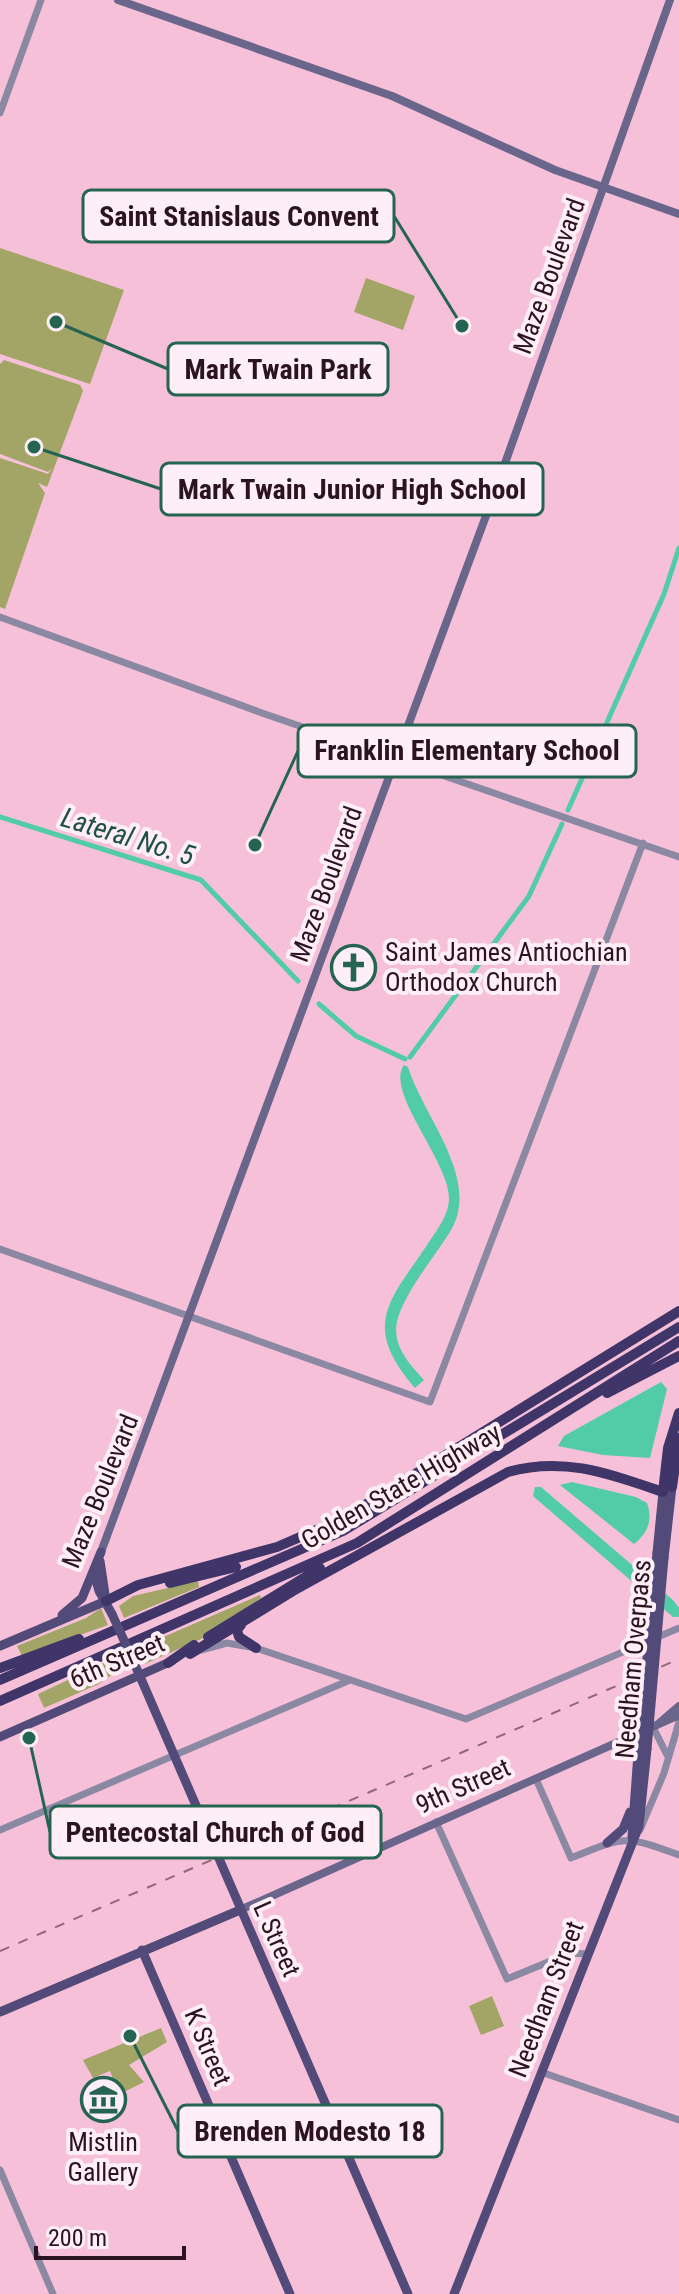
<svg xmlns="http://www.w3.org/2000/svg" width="679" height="2294" viewBox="0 0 679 2294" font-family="'Roboto Condensed',sans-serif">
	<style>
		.green { fill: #a3a567 }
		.water { fill: #51cca7 }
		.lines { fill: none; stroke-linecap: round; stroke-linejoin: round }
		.canal { stroke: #51cca7; stroke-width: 5 }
		.tertiary { stroke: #8b88a3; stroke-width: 7 }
		.secondary { stroke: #69658b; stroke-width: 8 }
		.primary { stroke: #524b79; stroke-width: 9 }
		.motorway { stroke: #3f3569; stroke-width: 10 }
		.rail { stroke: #8f687a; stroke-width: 2; stroke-dasharray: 10 10; stroke-linecap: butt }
		.primary-bridge { stroke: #524b79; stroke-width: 9 }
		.labels { text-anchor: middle; stroke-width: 8; stroke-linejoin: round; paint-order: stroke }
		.street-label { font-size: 26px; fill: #2b131f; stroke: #fdeff5 }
		.poi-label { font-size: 26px; fill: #2b131f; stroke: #fdeff5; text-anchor: start }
		.water-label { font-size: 28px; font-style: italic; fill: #1e5142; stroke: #fdeff5 }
		.leader { fill: none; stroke: #256451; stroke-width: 3 }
		.callout-dot { fill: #256451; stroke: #fdeff5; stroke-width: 3 }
		.callout { fill: #fdeff5; stroke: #256451; stroke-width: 3 }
		.callout-label { font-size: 28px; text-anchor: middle; font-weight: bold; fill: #2b131f }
	</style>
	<rect width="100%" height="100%" fill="#f7c0d9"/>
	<path class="green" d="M0,248L124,290L90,384L0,354Z
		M366,278L415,296L403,330L354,312Z
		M4,360L80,385L83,391L47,487L38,483L45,493L5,609L0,607V458L48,474L52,468L48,472L0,454V364Z
		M198,1581L199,1587L124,1618L119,1606L133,1596Z
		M260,1595L261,1598L201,1639L145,1664L138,1648Z
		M101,1608L108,1625L22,1656L17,1646L86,1618Z
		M121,1655L126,1665L99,1684L44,1708L38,1694Z
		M492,1996L504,2026L481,2035L469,2006Z
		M161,2028L167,2042L129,2065L144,2082L126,2091L120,2085L116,2087L110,2071L93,2078L83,2060Z"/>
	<path class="water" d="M404,1065L408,1067C424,1118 482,1180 450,1232C433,1259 406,1290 397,1321C392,1346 409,1363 424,1380L415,1388C359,1323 391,1300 431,1239C439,1227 448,1215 449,1200C451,1163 384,1092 404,1065Z
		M661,1382L667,1389L650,1458L603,1455L558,1446L564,1436Z
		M572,1482L636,1497L647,1503C653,1520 648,1533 634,1544L560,1485Z
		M535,1487H541L673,1600L679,1608V1617H673L533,1496Z"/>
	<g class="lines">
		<path class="canal" d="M568,810L664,594L679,548
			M0,817L201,880L298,981
			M319,1004L356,1036L405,1059
			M410,1057L529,896L562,824"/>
		<path class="tertiary" d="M0,113L41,0
			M0,617L262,713L679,857
			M0,1249L430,1402L643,843
			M201,1650L227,1643L256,1648L466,1719L679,1628
			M654,1729L667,1755
			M536,1779L571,1858C625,1836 625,1835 679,1855
			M436,1822L507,1979L570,1953L587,1954
			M0,1830L350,1680
			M640,1830L664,1773L679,1722
			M541,2072L679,2120
			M0,2170L53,2294"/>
		<path class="secondary" d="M118,0L392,96L555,170L679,214
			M101,1552L493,497L670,0
			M657,1725L679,1706
			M240,1910L679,1715"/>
		<path class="primary" d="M657,1553L663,1492
			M664,1558L672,1487
			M100,1561L106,1601
			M94,1572L99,1591L112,1614
			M62,1615L82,1598L101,1552
			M0,1646L106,1601
			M132,1658L408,2294
			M0,1737L172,1661
			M632,1837L638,1753
			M607,1843L623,1829L630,1812
			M142,1950L290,2294
			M0,2012L240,1910
			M454,2294L639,1826L647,1749"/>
		<path class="motorway" d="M607,1393L679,1356
			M672,1487L679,1438
			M170,1583L236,1567
			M106,1601L138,1585L277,1547L344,1518L679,1311
			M241,1625L237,1630L239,1637L256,1648
			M208,1637L320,1568
			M190,1654L293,1591L508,1472C564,1456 610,1474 663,1492L668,1448L679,1413
			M168,1663L194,1645
			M0,1668L79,1639
			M0,1680L343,1531L679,1327
			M0,1701L357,1543L679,1341"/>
		<path class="rail" d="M0,1951L679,1659"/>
		<path class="primary-bridge" d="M112,1614L132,1658
			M647,1749L664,1558
			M638,1753L657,1553"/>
	</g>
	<defs>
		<symbol id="church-ring" viewBox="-11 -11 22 22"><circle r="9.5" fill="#fdeff5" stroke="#256451" stroke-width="1.5"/><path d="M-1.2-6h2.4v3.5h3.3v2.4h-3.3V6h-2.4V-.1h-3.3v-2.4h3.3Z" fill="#256451"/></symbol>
		<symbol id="museum-ring" viewBox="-11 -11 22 22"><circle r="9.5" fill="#fdeff5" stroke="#256451" stroke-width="1.5"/><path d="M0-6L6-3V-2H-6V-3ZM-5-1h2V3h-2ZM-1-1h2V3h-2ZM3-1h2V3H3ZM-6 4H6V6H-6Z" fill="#256451"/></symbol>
	</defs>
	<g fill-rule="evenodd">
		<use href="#church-ring" x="328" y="942" width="51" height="51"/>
		<use href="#museum-ring" x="78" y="2074" width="51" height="51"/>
	</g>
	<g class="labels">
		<g class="street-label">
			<text transform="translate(549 276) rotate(-70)" y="9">Maze Boulevard</text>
			<text transform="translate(326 884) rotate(-70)" y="9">Maze Boulevard</text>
			<text transform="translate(401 1486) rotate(-30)" y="9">Golden State Highway</text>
			<text transform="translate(100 1491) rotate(-68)" y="9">Maze Boulevard</text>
			<text transform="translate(633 1659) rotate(-85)" y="9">Needham Overpass</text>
			<text transform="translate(117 1661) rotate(-23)" y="9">6th Street</text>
			<text transform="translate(463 1786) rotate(-24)" y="9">9th Street</text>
			<text transform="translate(277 1939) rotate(66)" y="9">L Street</text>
			<text transform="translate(546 1999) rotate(-69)" y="9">Needham Street</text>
			<text transform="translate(208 2047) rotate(67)" y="9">K Street</text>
		</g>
		<g class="poi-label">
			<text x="385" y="961">Saint James Antiochian<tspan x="385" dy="30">Orthodox Church</tspan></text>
			<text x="103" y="2151" text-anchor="middle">Mistlin<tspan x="103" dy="30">Gallery</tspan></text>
		</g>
		<g class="water-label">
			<text transform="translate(128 836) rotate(17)" y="10">Lateral No. 5</text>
		</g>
	</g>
	<path class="leader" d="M462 326L394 216M56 322L168 369M34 447L161 489M255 845L298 751M29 1738L50 1832M130 2036L178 2131"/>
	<g class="callout-dot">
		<circle cx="462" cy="326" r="8"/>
		<circle cx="56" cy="322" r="8"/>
		<circle cx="34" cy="447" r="8"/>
		<circle cx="255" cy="845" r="8"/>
		<circle cx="29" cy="1738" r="8"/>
		<circle cx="130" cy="2036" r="8"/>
	</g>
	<g class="callout">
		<rect x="83" y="190" width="311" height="52" rx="8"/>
		<rect x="168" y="343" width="220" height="52" rx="8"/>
		<rect x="161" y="463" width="382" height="52" rx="8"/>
		<rect x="298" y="725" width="338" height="52" rx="8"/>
		<rect x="50" y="1806" width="331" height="52" rx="8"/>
		<rect x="178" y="2105" width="264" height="52" rx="8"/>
	</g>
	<g class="callout-label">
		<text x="239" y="226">Saint Stanislaus Convent</text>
		<text x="278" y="379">Mark Twain Park</text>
		<text x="352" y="499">Mark Twain Junior High School</text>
		<text x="467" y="760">Franklin Elementary School</text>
		<text x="215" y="1842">Pentecostal Church of God</text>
		<text x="310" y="2141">Brenden Modesto 18</text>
	</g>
	<path d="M36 2246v12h148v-12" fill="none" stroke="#2b131f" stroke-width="4"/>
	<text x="48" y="2246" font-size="24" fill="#2b131f" stroke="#fdeff5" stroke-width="6" paint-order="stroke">200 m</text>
</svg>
